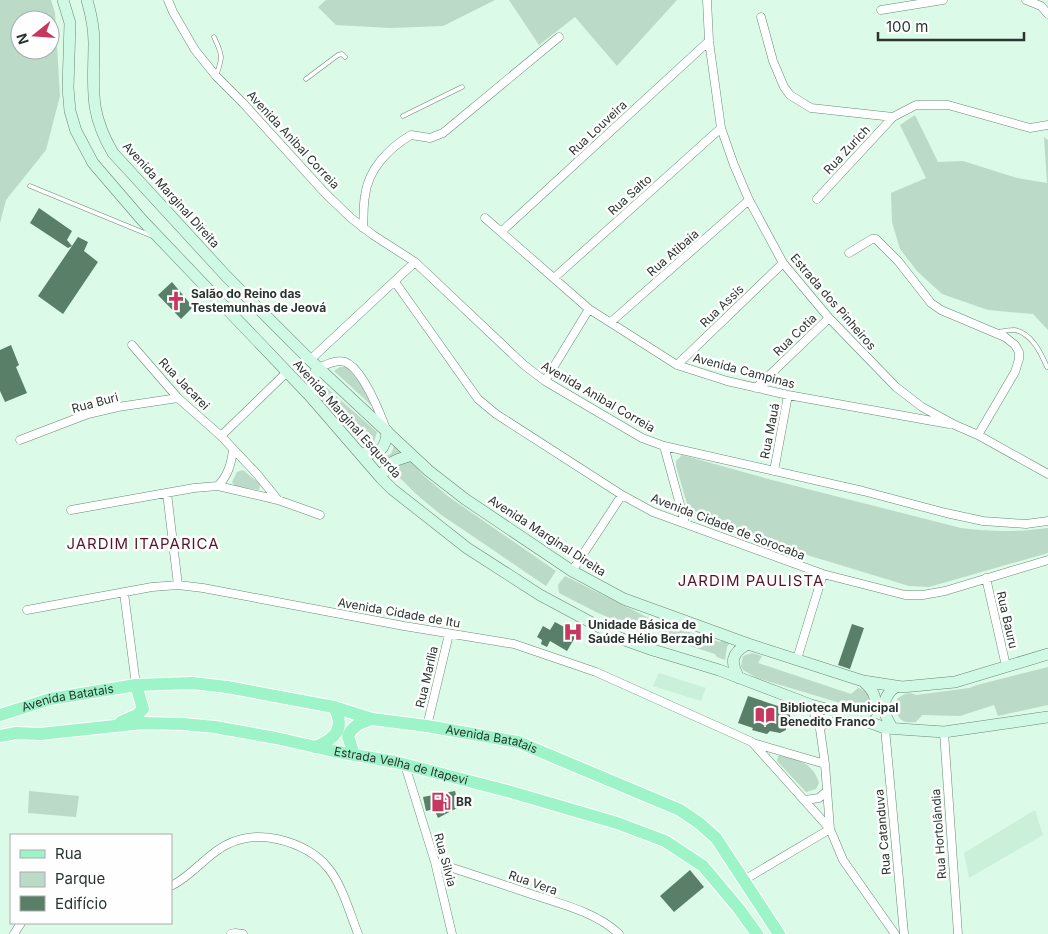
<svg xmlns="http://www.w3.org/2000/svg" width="1048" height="934" viewBox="0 0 1048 934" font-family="Inter,sans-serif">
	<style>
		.built { fill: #caf0d9 }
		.green { fill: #bbdac7; fill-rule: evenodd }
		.building { fill: #597f69 }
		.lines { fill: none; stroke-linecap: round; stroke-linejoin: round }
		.service-casing { stroke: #6c8877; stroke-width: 5 }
		.minor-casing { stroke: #6c8877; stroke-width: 9 }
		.secondary-casing { stroke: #6c8877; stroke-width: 12 }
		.primary-casing { stroke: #fff; stroke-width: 14 }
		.service { stroke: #fff; stroke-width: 4 }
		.minor { stroke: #fff; stroke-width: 8 }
		.secondary { stroke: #cff9e4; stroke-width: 11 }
		.primary { stroke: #9ef4c9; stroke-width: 12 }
		.labels { text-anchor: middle; stroke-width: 5; stroke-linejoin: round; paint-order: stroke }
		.street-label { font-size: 12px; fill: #29352e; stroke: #fefefe }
		.poi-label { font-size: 12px; font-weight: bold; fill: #29352e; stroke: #fefefe; text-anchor: start }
		.quarter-label { font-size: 15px; letter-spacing: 1px; fill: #591528; stroke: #fefefe }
	</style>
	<rect width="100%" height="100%" fill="#dbfae7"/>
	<path class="built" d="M659,673L706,688L701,701L653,686Z
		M1035,810L1043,835L969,878L964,853Z"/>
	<path class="green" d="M0,0H51L55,13L60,96L46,150L6,200L0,223ZM20,20H50V50H20Z
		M326,0H495L443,26L390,28L336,25L318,7Z
		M509,0H677L617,66L575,17L539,45Z
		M915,115L938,162L963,161L1017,178L1047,183L1044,137L1048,140V330L1033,314L988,310L942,294L917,271L900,249L892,222L891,193L926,178L900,125Z
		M340,367H347L360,383L372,406L334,371Z
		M319,381L377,432L374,442L364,446L320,400L318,394Z
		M395,444L424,476L449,497L556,571L546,586L440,514L415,493L380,458L391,454Z
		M682,455L772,480L961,528C992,532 1017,532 1048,528V553L929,587L909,586L702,523L690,514L676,466V461Z
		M243,470L260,484L259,490L235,486L232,482L237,472Z
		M565,576L653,620L649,624L647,634L596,612L559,593L558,585Z
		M665,624L720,642L724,640L730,642L727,647L725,660L717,657L715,654L662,637C658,633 658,629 661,625Z
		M752,653L762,656L758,663L851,694L858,688C876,693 870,704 858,712L851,710L847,705L757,678L743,670L741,666L743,656Z
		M1048,667V705L998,716L994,705L960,716L922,715L916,722C901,723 902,721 894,710L897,699C903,695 908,691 916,695L969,688L977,685Z
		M781,755C799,760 813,763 819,783L816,789L806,792L777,761L778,756Z
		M29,791L79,796L76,817L28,813Z"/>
	<path class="building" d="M39,208L72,231L67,240L72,246L78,237L88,242L84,251L98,262L63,314L38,296L72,246L68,248L30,223Z
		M172,282L193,307L181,319L158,295Z
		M11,345L19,365L16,367L27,393L5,402L0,391V350Z
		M555,622L577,634L567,651L550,641L547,647L541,644L542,640L537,637L543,626L550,630Z
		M852,624L864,628L850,669L838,665Z
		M748,696L790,710V719L794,720V726L786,725V730L780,733L770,731L767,734L752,730L753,728L738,723Z
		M455,791L459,807L438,818L434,809L426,811L423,797Z
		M690,870L704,887L674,912L660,896Z"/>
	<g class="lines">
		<defs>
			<path id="service" d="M214,37C223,56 223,57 216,76
				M306,79L338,55L342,54L345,57
				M403,116L462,87
				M30,186L152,236
				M998,332C1003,331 1009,330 1014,330C1031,332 1041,353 1047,367"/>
			<path id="minor" d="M168,0L173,12L195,50L216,76L243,103L325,193L351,218L373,235L415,262L524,365L545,381L642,438L664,446L863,491L946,513L983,521L1026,524L1048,521
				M707,0L709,41L721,128L734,165L749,200L783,263L829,318L896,387L922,407L955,425L978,435L1048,474
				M1026,0L1041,6L1048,14
				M881,10L943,0
				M761,17L773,61L784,87L790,95L811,108L893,117L916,105H948L1030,128L1048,125
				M817,199L893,117
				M485,218L589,309L677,365L727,381L788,395L949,424
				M363,228C364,217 363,206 365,196C368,169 389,148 411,135L430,138L443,133L559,37
				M501,232L709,41
				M849,253L872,239H876L898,261L931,303L941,310L1005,337L1015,345L1019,352V359L1015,372L978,435
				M554,278L721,128
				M395,282L478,399L496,414L622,495L653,512L823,574L905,595H923L945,591L1048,560
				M611,322L749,200
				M132,345L178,398L221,436L257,474L278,500
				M310,360L415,262
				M677,365L783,263
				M318,368C325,365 337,359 345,362C362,368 380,413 386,429
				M545,381L589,309
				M756,388L829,318
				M221,436L287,372
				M20,440L88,414L118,407L178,398
				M664,446L685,523
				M774,471L788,395
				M218,486C228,475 231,465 233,450
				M167,493L178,585
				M71,510L194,488L218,486L278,500L320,515
				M572,571L622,495
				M986,578L1006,666
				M124,593L136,685
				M27,610L152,587L178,585L203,588L404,626L514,644L596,672L752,742L830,829L843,860L895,934
				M797,659L823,574
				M811,705L820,729L825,764L830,829
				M427,726L449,634
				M885,728L904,934
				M820,729L832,711
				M944,732L958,934
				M753,743L825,764
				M405,765L435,862L452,934
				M805,800L819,798L827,791
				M435,862C467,873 499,883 531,894C561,904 596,912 619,934
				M744,880L830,829
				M171,886C192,876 206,855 226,845C243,836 259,835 277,839C334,852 340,886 358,934
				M14,934L21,923
				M231,934L235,933L243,934"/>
			<path id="secondary" d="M63,0L70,23L68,88L70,111L76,131L93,163L142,220L310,396L381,478L392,489L467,548L540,595L622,639L653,650L719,670L811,705L858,718L885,728L944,732L1048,717
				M87,0C91,14 94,28 94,42C94,87 88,111 113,153L227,277L310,360L429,471L465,499L572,571L624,599L748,644L863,681L902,687L955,682L1048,654
				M310,396L314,376L318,368
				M360,453C379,455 386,450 387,431
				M381,478C388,461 395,460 412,455
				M739,678C730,662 731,653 748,644
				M858,718C877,706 882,698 863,681
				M893,729C882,712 879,700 896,686"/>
			<g id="primary">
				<path id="s1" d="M0,715L50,699L136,685L192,683L227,687L334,707L372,719L427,726L518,742L680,810L699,823L716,838L779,934"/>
				<path d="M121,722L137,715L143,709L136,685"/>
				<path id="s2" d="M0,736L16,733L40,734L143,723L183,724L215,727L276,738L338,752L395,762L511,792L617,823L665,841L703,866L739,909L757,934"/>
				<path d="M315,747C335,739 346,729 334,707"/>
				<path d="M354,755L348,736C354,724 361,723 372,719"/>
			</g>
		</defs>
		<use href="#service" class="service-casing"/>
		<use href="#minor" class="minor-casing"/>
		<use href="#secondary" class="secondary-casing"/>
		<use href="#primary" class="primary-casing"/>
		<use href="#service" class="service"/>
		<use href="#minor" class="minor"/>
		<use href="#secondary" class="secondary"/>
		<use href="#primary" class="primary"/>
	</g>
	<defs>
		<symbol id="church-bare" viewBox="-9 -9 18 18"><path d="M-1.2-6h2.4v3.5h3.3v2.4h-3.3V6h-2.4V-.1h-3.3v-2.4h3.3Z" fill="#c73861" stroke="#fefefe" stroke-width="2.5" paint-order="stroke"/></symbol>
		<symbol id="hospital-bare" viewBox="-9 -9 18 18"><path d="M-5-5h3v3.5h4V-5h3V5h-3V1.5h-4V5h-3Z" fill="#c73861" stroke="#fefefe" stroke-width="2.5" paint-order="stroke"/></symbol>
		<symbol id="library-bare" viewBox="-9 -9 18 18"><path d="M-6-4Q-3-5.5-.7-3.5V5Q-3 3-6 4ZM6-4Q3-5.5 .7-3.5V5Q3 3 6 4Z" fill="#c73861" stroke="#fefefe" stroke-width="2.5" paint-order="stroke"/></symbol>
		<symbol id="fuel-bare" viewBox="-9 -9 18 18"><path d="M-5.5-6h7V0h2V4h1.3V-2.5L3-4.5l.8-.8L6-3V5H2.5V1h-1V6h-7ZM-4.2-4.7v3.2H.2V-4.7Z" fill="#c73861" stroke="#fefefe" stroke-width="2.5" paint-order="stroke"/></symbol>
	</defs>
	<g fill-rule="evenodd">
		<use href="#church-bare" x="162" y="287" width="28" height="28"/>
		<use href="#hospital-bare" x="559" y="618" width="28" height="28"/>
		<use href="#library-bare" x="751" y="701" width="28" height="28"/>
		<use href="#fuel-bare" x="427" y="788" width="28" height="28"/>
	</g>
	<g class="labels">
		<g class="street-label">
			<text transform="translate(598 128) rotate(-43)" y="4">Rua Louveira</text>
			<text transform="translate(293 140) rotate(47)" y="4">Avenida Anibal Correia</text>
			<text transform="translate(847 150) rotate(-47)" y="4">Rua Zurich</text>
			<text transform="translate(171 195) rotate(48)" y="4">Avenida Marginal Direita</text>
			<text transform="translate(630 195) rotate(-42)" y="4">Rua Salto</text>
			<text transform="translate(673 253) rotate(-41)" y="4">Rua Atibaia</text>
			<text transform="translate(833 302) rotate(49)" y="4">Estrada dos Pinheiros</text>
			<text transform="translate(722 306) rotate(-44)" y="4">Rua Assis</text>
			<text transform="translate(795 335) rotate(-44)" y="4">Rua Cotia</text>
			<text transform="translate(744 371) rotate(15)" y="4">Avenida Campinas</text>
			<text transform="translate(184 384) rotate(46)" y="4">Rua Jacarei</text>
			<text transform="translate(598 397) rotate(30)" y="4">Avenida Anibal Correia</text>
			<text transform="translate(95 403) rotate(-15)" y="4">Rua Buri</text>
			<text transform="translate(347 419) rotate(48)" y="4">Avenida Marginal Esquerda</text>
			<text transform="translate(770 431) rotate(-79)" y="4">Rua Mauá</text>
			<text transform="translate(728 527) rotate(21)" y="4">Avenida Cidade de Sorocaba</text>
			<text transform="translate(547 536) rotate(33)" y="4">Avenida Marginal Direita</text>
			<text transform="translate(399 613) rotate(10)" y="4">Avenida Cidade de Itu</text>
			<text transform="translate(1007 620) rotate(77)" y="4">Rua Bauru</text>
			<text transform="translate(427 677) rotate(-77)" y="4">Rua Marília</text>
			<text dy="4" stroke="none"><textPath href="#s1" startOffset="70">Avenida Batatais</textPath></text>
			<text dy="4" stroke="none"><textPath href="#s1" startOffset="501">Avenida Batatais</textPath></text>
			<text dy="4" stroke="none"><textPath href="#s2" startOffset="406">Estrada Velha de Itapevi</textPath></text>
			<text transform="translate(883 832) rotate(-95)" y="4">Rua Catanduva</text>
			<text transform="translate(939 834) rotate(-94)" y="4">Rua Hortolândia</text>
			<text transform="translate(445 860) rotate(75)" y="4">Rua Silvia</text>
			<text transform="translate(533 883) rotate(19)" y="4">Rua Vera</text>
		</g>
		<g class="poi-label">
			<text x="191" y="298">Salão do Reino das<tspan x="191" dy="14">Testemunhas de Jeová</tspan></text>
			<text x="588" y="629">Unidade Básica de<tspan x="588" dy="14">Saúde Hélio Berzaghi</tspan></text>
			<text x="780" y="712">Biblioteca Municipal<tspan x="780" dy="14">Benedito Franco</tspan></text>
			<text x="456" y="806">BR</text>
		</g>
		<g class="quarter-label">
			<text x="143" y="549">JARDIM ITAPARICA</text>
			<text x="751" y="586">JARDIM PAULISTA</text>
		</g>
	</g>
	<rect x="10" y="834" width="162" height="90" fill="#fefefe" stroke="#a9aeab"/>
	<rect x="20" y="850" width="25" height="8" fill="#9ef4c9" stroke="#a9aeab"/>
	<text x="55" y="859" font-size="15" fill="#29352e">Rua</text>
	<rect x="20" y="872" width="25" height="15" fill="#bbdac7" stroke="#a9aeab"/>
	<text x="55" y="884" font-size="15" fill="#29352e">Parque</text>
	<rect x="20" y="896" width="25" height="15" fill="#597f69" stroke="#a9aeab"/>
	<text x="55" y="909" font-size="15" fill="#29352e">Edifício</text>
	<g transform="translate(35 35) rotate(253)"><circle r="24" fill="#fefefe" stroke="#a9aeab"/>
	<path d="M0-4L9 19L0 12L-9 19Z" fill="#c73861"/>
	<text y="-8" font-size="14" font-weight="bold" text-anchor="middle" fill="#29352e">N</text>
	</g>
	<path d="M878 32v8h146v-8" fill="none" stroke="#29352e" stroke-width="2.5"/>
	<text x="886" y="32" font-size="15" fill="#29352e" stroke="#fefefe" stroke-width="4" paint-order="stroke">100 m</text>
</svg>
